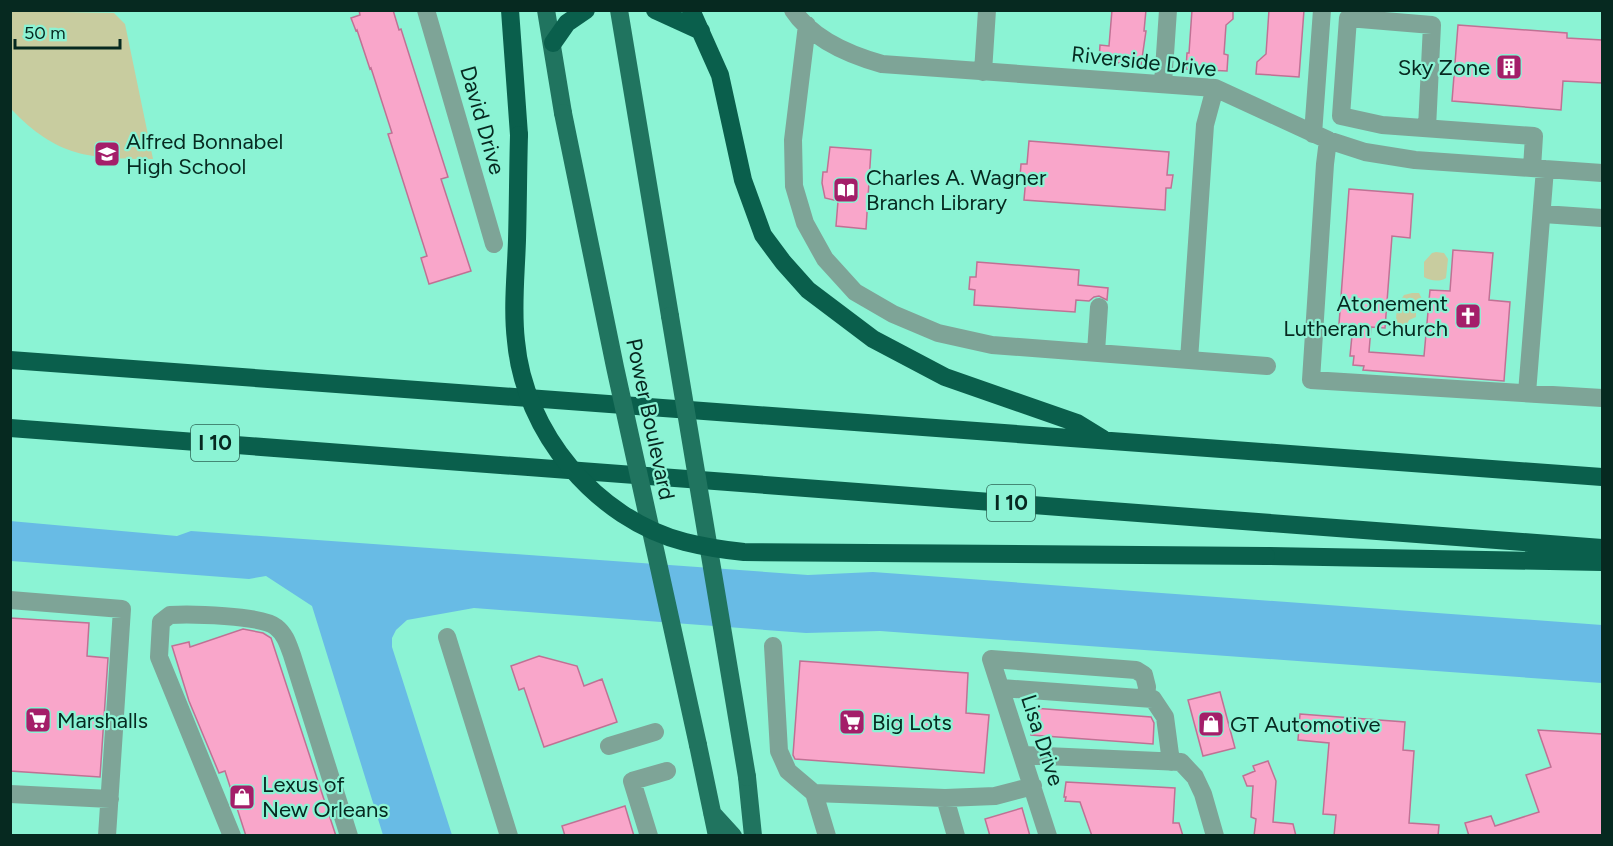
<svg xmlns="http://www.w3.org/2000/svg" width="1613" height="846" viewBox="0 0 1613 846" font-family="Figtree,sans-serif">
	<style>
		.green { fill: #c8cc9f }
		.water { fill: #68bbe5 }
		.building { fill: #f9a6ca; stroke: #c07194; stroke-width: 1.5 }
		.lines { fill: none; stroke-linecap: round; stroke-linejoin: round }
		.minor { stroke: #7ea497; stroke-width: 18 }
		.major { stroke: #20745f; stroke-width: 18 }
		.highway { stroke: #0a5f4c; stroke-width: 18 }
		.major-bridge { stroke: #20745f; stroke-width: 18 }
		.highway-bridge { stroke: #0a5f4c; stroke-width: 18 }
		.labels { text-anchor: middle; stroke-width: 4.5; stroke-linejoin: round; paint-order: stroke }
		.shield { fill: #8bf3d4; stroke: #2e6656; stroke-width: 1.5 }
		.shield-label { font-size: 21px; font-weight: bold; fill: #062920 }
		.street-label { font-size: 22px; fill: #062920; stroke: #8bf3d4 }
		.poi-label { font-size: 22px; fill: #062920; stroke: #8bf3d4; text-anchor: start }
	</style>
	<rect width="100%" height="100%" fill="#8bf3d4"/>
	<path class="green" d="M11,11L114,13L125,24L153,159C89,159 57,157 11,109Z
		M1436,252L1444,253L1448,259L1446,278C1440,282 1430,281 1424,277V262L1432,253Z
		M1412,293H1419L1423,301L1416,312V317L1409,320L1406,326L1398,325C1394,318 1397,308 1402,302V298L1404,295Z"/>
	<path class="water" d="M10,521L177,536L191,531L808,575L873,572L1602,625V683L880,631L806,633L474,608L407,620L396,630L392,638V647L452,835H383L312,606L266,576L249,579L11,561Z"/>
	<path class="building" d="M359,10H393L399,30L401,29L448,177L441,179L471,271L429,284L421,258L427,256L388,134L392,133L371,68L370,69L357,30L356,31L351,18L360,15Z
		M1112,10H1146L1144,31H1146L1141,65L1099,61L1100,45L1109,46Z
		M1192,10H1233V19L1226,25L1224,54L1228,55L1227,71L1186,69L1187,53H1189Z
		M1269,10H1304L1299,77L1256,74L1257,62L1266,54Z
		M1458,25L1567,33V38L1602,40V83L1563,81L1561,110L1452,101Z
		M1029,141L1169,152L1167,175H1173L1171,188H1166L1165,210L1024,200L1026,177H1020L1021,164H1027Z
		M830,147L871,150L866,229L836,226L838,201L825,198L822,183L823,172H827Z
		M1349,189L1413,194L1410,238L1392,236L1385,328L1371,327L1369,352L1424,356L1430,290L1450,291L1453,250L1493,253L1489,300L1510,302L1504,381L1363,370L1364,366L1353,365L1354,356H1350L1353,325L1339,324Z
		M977,262L1079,270L1078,285L1108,288L1107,300L1099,296L1094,297L1089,301L1076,300L1075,312L974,305L975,290L969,289L970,277H976Z
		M10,618L89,623L87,656L108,658L100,777L10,771Z
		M243,629L263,633L271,638L336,836H246L225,771L219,773L189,701L172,646L189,642L190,647Z
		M539,656L577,666L584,686L602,679L617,722L544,747L524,688L519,690L511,666Z
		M800,661L968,673L966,713L989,715L984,773L795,759L793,755Z
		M1220,692L1235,748L1203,756L1188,700Z
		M1033,708L1151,717L1154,723L1153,744L1031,735Z
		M1300,714L1405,722L1403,750L1414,751L1409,823L1439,825L1438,836H1334L1336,815L1323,814L1329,743L1298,740Z
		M1538,730L1602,734V836H1469L1465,823L1491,816L1495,826L1539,812L1526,775L1551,767Z
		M1268,761L1276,781L1273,822L1293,824L1296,836H1254L1256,819L1251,817L1253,786H1247L1243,776L1255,771L1253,766Z
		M1066,782L1175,788L1173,823H1179L1183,836H1092L1080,802L1065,801L1066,797H1064Z
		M625,806L634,836H565L562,826Z
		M1022,808L1030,836H990L985,819Z"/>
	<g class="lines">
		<path class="minor" d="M426,10L494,244
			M793,10C812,39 850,55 882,64L1215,88L1328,140L1365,152L1415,160L1602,173
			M807,25L793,140L794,186L805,223L825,259L855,292L893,314L938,333L992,345L1267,366
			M983,72L987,10
			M1163,84L1168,10
			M1427,128L1432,25L1348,18L1341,116L1382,125L1534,136L1532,168
			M1313,134L1322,10
			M1328,140L1325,164L1311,380L1602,398
			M1543,214L1602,218
			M1096,352L1099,307
			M1189,360L1205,125L1215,88
			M1527,393L1545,169
			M10,600L122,609L107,836
			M447,637L509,836
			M773,646L779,751L788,771L814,793
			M1001,688L1153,699L1165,717L1171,762
			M609,746L655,732
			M1023,755L1181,762L1195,777L1203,794L1215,836
			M10,794L110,799
			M945,798L995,796L1033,786
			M232,836L159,657L161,622L170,615C189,614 262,615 276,627C285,634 288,644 292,655L349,836
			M649,836L632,781L667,771
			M827,836L814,793L945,798L956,836
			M1048,836L991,659L1136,670L1144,675L1147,687L1146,698"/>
		<path class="major" d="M546,10L563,113
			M619,10L670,316
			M698,745L717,836
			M747,777L753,836
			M712,813L733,836"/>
		<path class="highway" d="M510,10L519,135
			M655,10L701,31
			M691,10L720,75L743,180L763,235L783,262L808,290L873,339L945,377L1077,423L1103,439
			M553,43L567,23L586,10
			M10,360L1602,477
			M10,428L1602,548
			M1266,556L1602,562"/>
		<path class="major-bridge" d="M563,113L615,367L698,745
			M670,316L747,777"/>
		<path class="highway-bridge" d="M519,135C518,170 518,205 517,240C516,274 512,308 516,341C524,432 596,519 685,542C705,547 724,550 744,552L1266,556"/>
	</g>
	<defs>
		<symbol id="building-square" viewBox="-11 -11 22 22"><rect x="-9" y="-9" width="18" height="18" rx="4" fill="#a41e69" stroke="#8bf3d4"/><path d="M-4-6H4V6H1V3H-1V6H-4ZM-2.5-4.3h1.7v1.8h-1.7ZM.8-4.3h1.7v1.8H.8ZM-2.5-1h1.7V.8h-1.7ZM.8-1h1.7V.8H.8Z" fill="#fff"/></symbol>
		<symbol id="school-square" viewBox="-11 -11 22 22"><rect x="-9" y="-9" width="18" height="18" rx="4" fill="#a41e69" stroke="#8bf3d4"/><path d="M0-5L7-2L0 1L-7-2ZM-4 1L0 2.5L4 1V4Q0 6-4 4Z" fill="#fff"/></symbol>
		<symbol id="library-square" viewBox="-11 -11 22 22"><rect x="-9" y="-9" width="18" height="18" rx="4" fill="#a41e69" stroke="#8bf3d4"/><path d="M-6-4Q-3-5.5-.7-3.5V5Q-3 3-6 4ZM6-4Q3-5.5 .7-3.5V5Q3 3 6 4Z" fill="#fff"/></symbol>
		<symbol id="church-square" viewBox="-11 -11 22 22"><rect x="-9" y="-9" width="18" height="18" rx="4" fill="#a41e69" stroke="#8bf3d4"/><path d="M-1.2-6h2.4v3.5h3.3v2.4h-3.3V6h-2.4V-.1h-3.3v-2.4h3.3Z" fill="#fff"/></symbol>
		<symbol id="supermarket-square" viewBox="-11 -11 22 22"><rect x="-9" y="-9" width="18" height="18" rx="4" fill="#a41e69" stroke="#8bf3d4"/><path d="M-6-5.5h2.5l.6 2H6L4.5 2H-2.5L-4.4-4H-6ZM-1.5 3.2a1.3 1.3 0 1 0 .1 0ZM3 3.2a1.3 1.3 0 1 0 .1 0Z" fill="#fff"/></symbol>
		<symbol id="shop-square" viewBox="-11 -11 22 22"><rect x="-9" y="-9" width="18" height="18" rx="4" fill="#a41e69" stroke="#8bf3d4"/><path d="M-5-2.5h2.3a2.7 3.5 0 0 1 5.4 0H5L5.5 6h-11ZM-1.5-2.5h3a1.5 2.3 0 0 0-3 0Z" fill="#fff"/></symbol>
	</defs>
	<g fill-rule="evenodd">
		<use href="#building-square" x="1494" y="52" width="30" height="30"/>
		<use href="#school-square" x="92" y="139" width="30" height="30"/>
		<use href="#library-square" x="831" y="175" width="30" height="30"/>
		<use href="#church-square" x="1453" y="301" width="30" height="30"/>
		<use href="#supermarket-square" x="23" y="705" width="30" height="30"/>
		<use href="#supermarket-square" x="837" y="707" width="30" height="30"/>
		<use href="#shop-square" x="1196" y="709" width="30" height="30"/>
		<use href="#shop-square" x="227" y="782" width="30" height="30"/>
	</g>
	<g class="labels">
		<g class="shield">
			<rect x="191" y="425" width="48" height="36" rx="4.5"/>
			<rect x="987" y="485" width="48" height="36" rx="4.5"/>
		</g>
		<g class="shield-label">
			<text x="215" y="450">I 10</text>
			<text x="1011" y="510">I 10</text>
		</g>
		<g class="street-label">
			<text transform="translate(1144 61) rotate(6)" y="8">Riverside Drive</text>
			<text transform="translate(483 120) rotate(74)" y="8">David Drive</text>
			<text transform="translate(651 419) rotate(78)" y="8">Power Boulevard</text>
			<text transform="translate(1043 740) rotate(72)" y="8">Lisa Drive</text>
		</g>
		<g class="poi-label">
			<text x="1490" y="75" text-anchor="end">Sky Zone</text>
			<text x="126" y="149">Alfred Bonnabel<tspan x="126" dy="25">High School</tspan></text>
			<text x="866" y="185">Charles A. Wagner<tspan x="866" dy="25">Branch Library</tspan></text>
			<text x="1448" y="311" text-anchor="end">Atonement<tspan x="1448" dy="25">Lutheran Church</tspan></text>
			<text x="57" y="728">Marshalls</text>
			<text x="872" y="730">Big Lots</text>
			<text x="1230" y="732">GT Automotive</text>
			<text x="262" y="792">Lexus of<tspan x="262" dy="25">New Orleans</tspan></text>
		</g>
	</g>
	<rect width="1613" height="846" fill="none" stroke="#062920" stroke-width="24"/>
	<path d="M15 39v9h105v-9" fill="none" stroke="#062920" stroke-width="3"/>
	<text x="24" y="39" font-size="18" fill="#062920" stroke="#8bf3d4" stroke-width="4.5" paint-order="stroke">50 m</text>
</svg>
